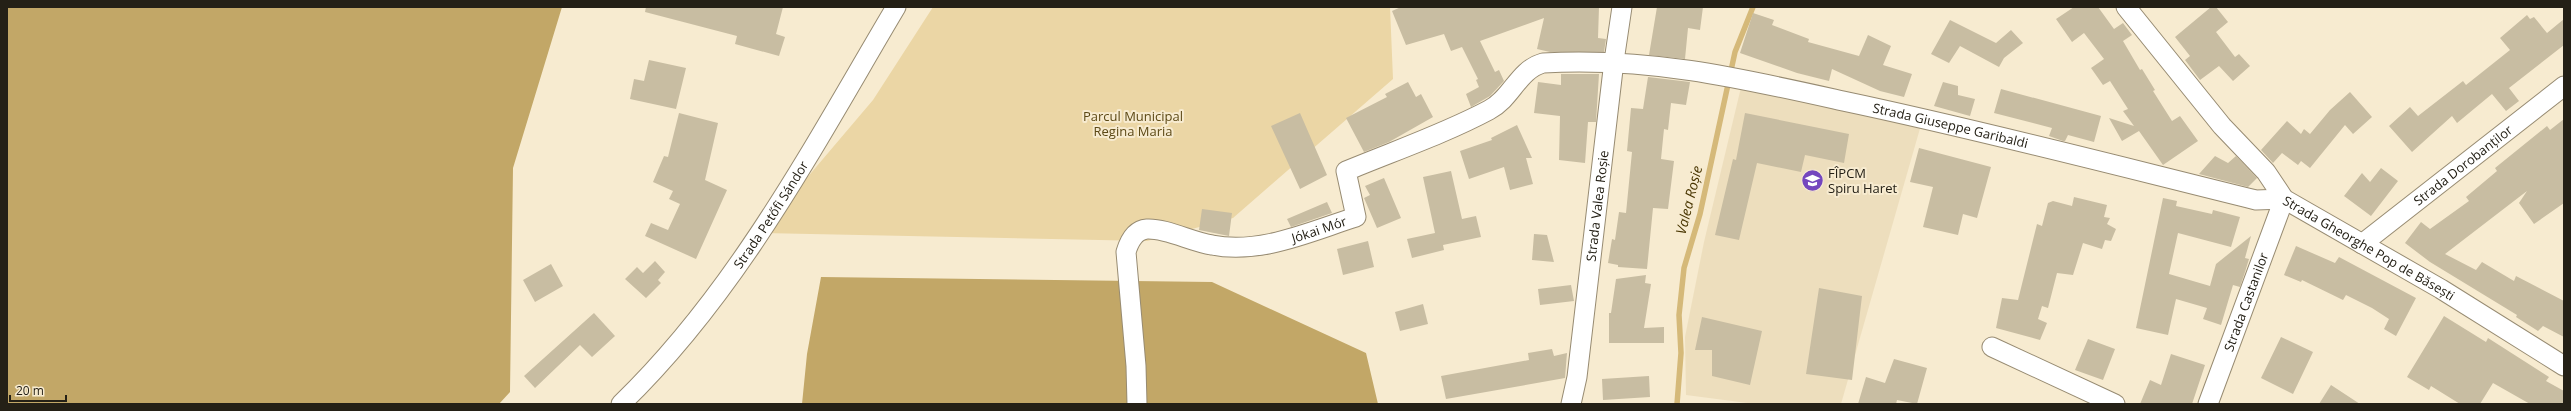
<svg xmlns="http://www.w3.org/2000/svg" width="2571" height="411" viewBox="0 0 2571 411" font-family="'Open Sans',sans-serif">
	<style>
		.built { fill: #eddebd }
		.green { fill: #ebd6a5 }
		.forest { fill: #c2a767 }
		.lines { fill: none; stroke-linecap: round; stroke-linejoin: round }
		.stream { stroke: #d5b979; stroke-width: 5.5 }
		.building { fill: #c8bda2 }
		.minor-casing { stroke: #978b72; stroke-width: 21 }
		.minor { stroke: #fff; stroke-width: 19 }
		.labels { text-anchor: middle; stroke-width: 4; stroke-linejoin: round; paint-order: stroke }
		.park-label { font-size: 13px; fill: #5c4916; stroke: #f7ebd0 }
		.street-label { font-size: 13px; fill: #242016; stroke: #f7ebd0 }
		.poi-label { font-size: 13px; fill: #242016; stroke: #f7ebd0; text-anchor: start }
		.water-label { font-size: 14px; font-style: italic; fill: #483500; stroke: #f7ebd0 }
	</style>
	<rect width="100%" height="100%" fill="#f7ebd0"/>
	<path class="built" d="M1743,79L1923,118L1841,404H1755L1686,395L1685,337L1704,242Z"/>
	<path class="green" d="M933,7H1390L1393,79L1233,218L1147,241L760,233L873,100Z"/>
	<path class="forest" d="M7,7H562L513,168L510,392L499,404H7Z
		M821,277L1212,282L1366,353L1378,404H802L807,354Z"/>
	<g class="lines">
		<path class="stream" d="M1677,404L1681,353L1679,315L1684,268L1700,214L1735,52L1753,7"/>
	</g>
	<path class="building" d="M646,7H783L776,34L785,37L779,56L735,44L737,36L645,12Z
		M1401,7H1599L1598,38L1606,39L1604,52H1550L1537,49L1544,18L1480,41L1495,72L1499,70L1504,81L1490,96L1471,107L1466,94L1479,87L1476,80L1478,79L1462,47L1451,51L1444,34L1406,45L1392,11Z
		M1657,7H1703L1700,30L1688,28L1685,59L1649,55Z
		M2074,7H2098L2114,29L2123,23L2132,35L2123,41L2140,70L2142,69L2155,90L2153,91L2172,121L2180,116L2198,141L2163,165L2139,131L2122,141L2109,118L2134,126L2123,111L2128,109L2110,81L2103,85L2091,68L2104,59L2084,33L2072,42L2056,19Z
		M2211,7H2216L2228,22L2216,32L2235,57L2239,54L2250,66L2233,81L2219,66L2200,80L2185,60L2190,56L2175,37Z
		M1753,13L1774,20L1772,25L1809,39L1808,42L1859,56L1868,35L1891,46L1883,65L1912,74L1904,97L1880,91L1832,69L1829,81L1797,73L1740,53Z
		M2527,15L2530,19L2534,17L2547,33L2564,19V45L2509,88L2519,101L2506,111L2492,94L2457,123L2452,116L2412,152L2389,126L2410,107L2418,116L2463,81L2466,85L2510,50L2500,38Z
		M1950,20L1996,43L2011,30L2023,43L2004,58L1999,67L1960,46L1949,63L1931,54Z
		M649,60L686,68L676,109L630,99L634,79L644,81Z
		M1561,74H1599L1596,122H1588L1585,163L1559,160L1560,116L1534,113L1538,82L1561,85Z
		M1648,77L1690,82L1686,105L1671,103L1668,130L1664,129L1661,159L1674,161L1668,209L1653,208L1647,269L1618,267V265L1608,263L1612,239L1615,240L1619,212L1626,213L1632,152L1627,151L1631,108L1643,109Z
		M1408,82L1416,97L1421,94L1433,117L1389,142L1364,152L1346,118L1387,97L1385,94Z
		M1943,82L1958,86V95L1975,99L1970,116L1934,106Z
		M2001,89L2101,116L2094,142L2068,135L2065,141H2063L2049,136L2052,128L1994,113Z
		M2350,92L2372,117L2353,134L2345,125L2310,168L2301,161L2298,165L2282,153L2273,163L2261,150L2287,121L2301,134L2304,129L2310,134L2330,110Z
		M679,113L718,123L705,180L727,190L696,259L645,236L651,223L668,230L680,204L669,199L673,191L653,182L664,156L668,157Z
		M1300,113L1327,175L1300,189L1271,126Z
		M1745,113L1849,134L1844,163L1805,155L1801,172L1757,163L1739,240L1715,235L1733,159L1736,160Z
		M2564,119V203L2534,224L2519,203L2527,191L2445,254L2476,270L2482,262L2514,281L2516,276L2564,301V337L2543,326L2538,331L2516,317L2517,315L2430,262L2405,243L2421,222L2430,229L2469,201L2466,197L2497,171L2495,168L2547,126L2550,130Z
		M1517,125L1532,158H1526L1533,184L1510,190L1504,167L1469,179L1460,151L1492,140L1491,138Z
		M1919,148L1991,167L1977,218L1963,214L1958,235L1923,227L1933,187L1910,182Z
		M2215,156L2228,163L2236,156L2257,178L2248,187L2199,174Z
		M2381,168L2398,181L2371,216L2344,196L2362,173L2370,182Z
		M1451,171L1462,219L1476,216L1481,237L1443,245L1444,250L1412,258L1407,239L1435,233L1423,177Z
		M1384,178L1401,218L1377,228L1364,198L1370,195L1365,186Z
		M2074,197L2107,205L2104,217L2110,218L2107,224L2116,229L2111,241L2105,240L2102,249L2083,243L2073,275L2057,273L2048,308L2042,306L2038,319L2047,323L2040,340L1996,328L2002,298L2018,300L2037,224L2042,226L2048,203L2053,201L2072,206Z
		M2163,198L2177,201L2176,206L2212,214L2213,210L2240,217L2231,247L2178,233L2169,274L2210,286L2216,264L2251,236L2245,258L2249,259L2245,272L2240,287L2233,285L2221,325L2203,319L2207,308L2176,299L2168,335L2136,328Z
		M1327,202L1332,213L1291,227L1287,219Z
		M1202,209L1232,213L1229,236L1199,230Z
		M1534,234L1547,235L1554,262L1532,260Z
		M1368,241L1374,267L1343,275L1337,249Z
		M2296,246L2335,263L2339,257L2416,298L2396,336L2384,329L2389,319L2372,308L2346,295L2343,300L2302,280L2301,282L2284,275Z
		M655,261L665,272L658,280L661,283L646,298L625,279L637,267L643,273Z
		M551,264L563,286L535,302L523,280Z
		M1646,275L1645,283L1651,284L1644,328L1664,327V343H1609V313H1611L1616,279Z
		M1571,285L1574,301L1540,305L1538,289Z
		M1819,288L1862,296L1852,380L1806,374Z
		M1423,304L1428,324L1400,331L1395,312Z
		M594,313L615,336L592,357L580,345L535,388L524,376Z
		M2444,316L2486,342L2488,338L2549,377L2546,381L2564,391V404H2530L2493,383L2480,404H2460L2431,386L2429,390L2407,377Z
		M1702,317L1762,331L1750,385L1712,376V350H1695Z
		M2281,337L2313,352L2293,394L2261,378Z
		M2088,339L2115,349L2103,380L2075,370Z
		M1552,349L1554,356L1567,353L1565,378L1446,399L1441,376L1529,360L1528,353Z
		M2171,354L2205,365L2192,404H2140L2150,380L2161,385Z
		M1894,359L1927,368L1917,404L1897,400L1896,404H1858L1866,377L1885,383Z
		M1649,376L1650,397L1603,400L1602,379Z
		M2331,385L2360,404H2319Z"/>
	<g class="lines">
		<defs>
			<g id="minor">
				<path id="s1" d="M2126,7L2222,126L2266,172L2284,199L2441,289L2564,366"/>
				<path id="s2" d="M2362,244L2564,86"/>
				<path d="M1992,347L2115,404"/>
				<path id="s3" d="M621,404C738,291 814,145 896,7"/>
				<path id="s4" d="M1137,404L1136,366L1126,252C1129,242 1135,230 1147,229C1166,228 1192,242 1212,245C1260,255 1311,231 1356,217L1346,171C1394,151 1444,134 1489,110C1512,98 1518,70 1543,63C1650,57 1740,78 1843,101C1981,130 2118,166 2256,200L2284,199"/>
				<path id="s5" d="M1571,404L1577,377L1614,61L1622,7"/>
				<path id="s6" d="M2208,404L2284,199"/>
			</g>
		</defs>
		<use href="#minor" class="minor-casing"/>
		<use href="#minor" class="minor"/>
	</g>
	<defs>
		<symbol id="school-disc" viewBox="-11 -11 22 22"><circle r="9.5" fill="#7446be" stroke="#f7ebd0"/><path d="M0-5L7-2L0 1L-7-2ZM-4 1L0 2.5L4 1V4Q0 6-4 4Z" fill="#fff"/></symbol>
	</defs>
	<g fill-rule="evenodd">
		<use href="#school-disc" x="1800" y="168" width="25" height="25"/>
	</g>
	<g class="labels">
		<g class="park-label">
			<text x="1133" y="121">Parcul Municipal<tspan x="1133" dy="15">Regina Maria</tspan></text>
		</g>
		<g class="street-label">
			<text dy="5" stroke="none"><textPath href="#s4" startOffset="1090">Strada Giuseppe Garibaldi</textPath></text>
			<text dy="5" stroke="none"><textPath href="#s2" startOffset="128">Strada Dorobanților</textPath></text>
			<text dy="5" stroke="none"><textPath href="#s5" startOffset="200">Strada Valea Roșie</textPath></text>
			<text dy="5" stroke="none"><textPath href="#s3" startOffset="242">Strada Petőfi Sándor</textPath></text>
			<text dy="5" stroke="none"><textPath href="#s4" startOffset="362">Jókai Mór</textPath></text>
			<text dy="5" stroke="none"><textPath href="#s1" startOffset="347">Strada Gheorghe Pop de Băsești</textPath></text>
			<text dy="5" stroke="none"><textPath href="#s6" startOffset="109">Strada Castanilor</textPath></text>
		</g>
		<g class="poi-label">
			<text x="1828" y="178">FÎPCM<tspan x="1828" dy="15">Spiru Haret</tspan></text>
		</g>
		<g class="water-label">
			<text transform="translate(1689 200) rotate(-76)" y="5">Valea Roșie</text>
		</g>
	</g>
	<rect width="2571" height="411" fill="none" stroke="#242016" stroke-width="16"/>
	<path d="M10 395v6h56v-6" fill="none" stroke="#242016" stroke-width="2"/>
	<text x="16" y="395" font-size="12" fill="#242016" stroke="#f7ebd0" stroke-width="3" paint-order="stroke">20 m</text>
</svg>
